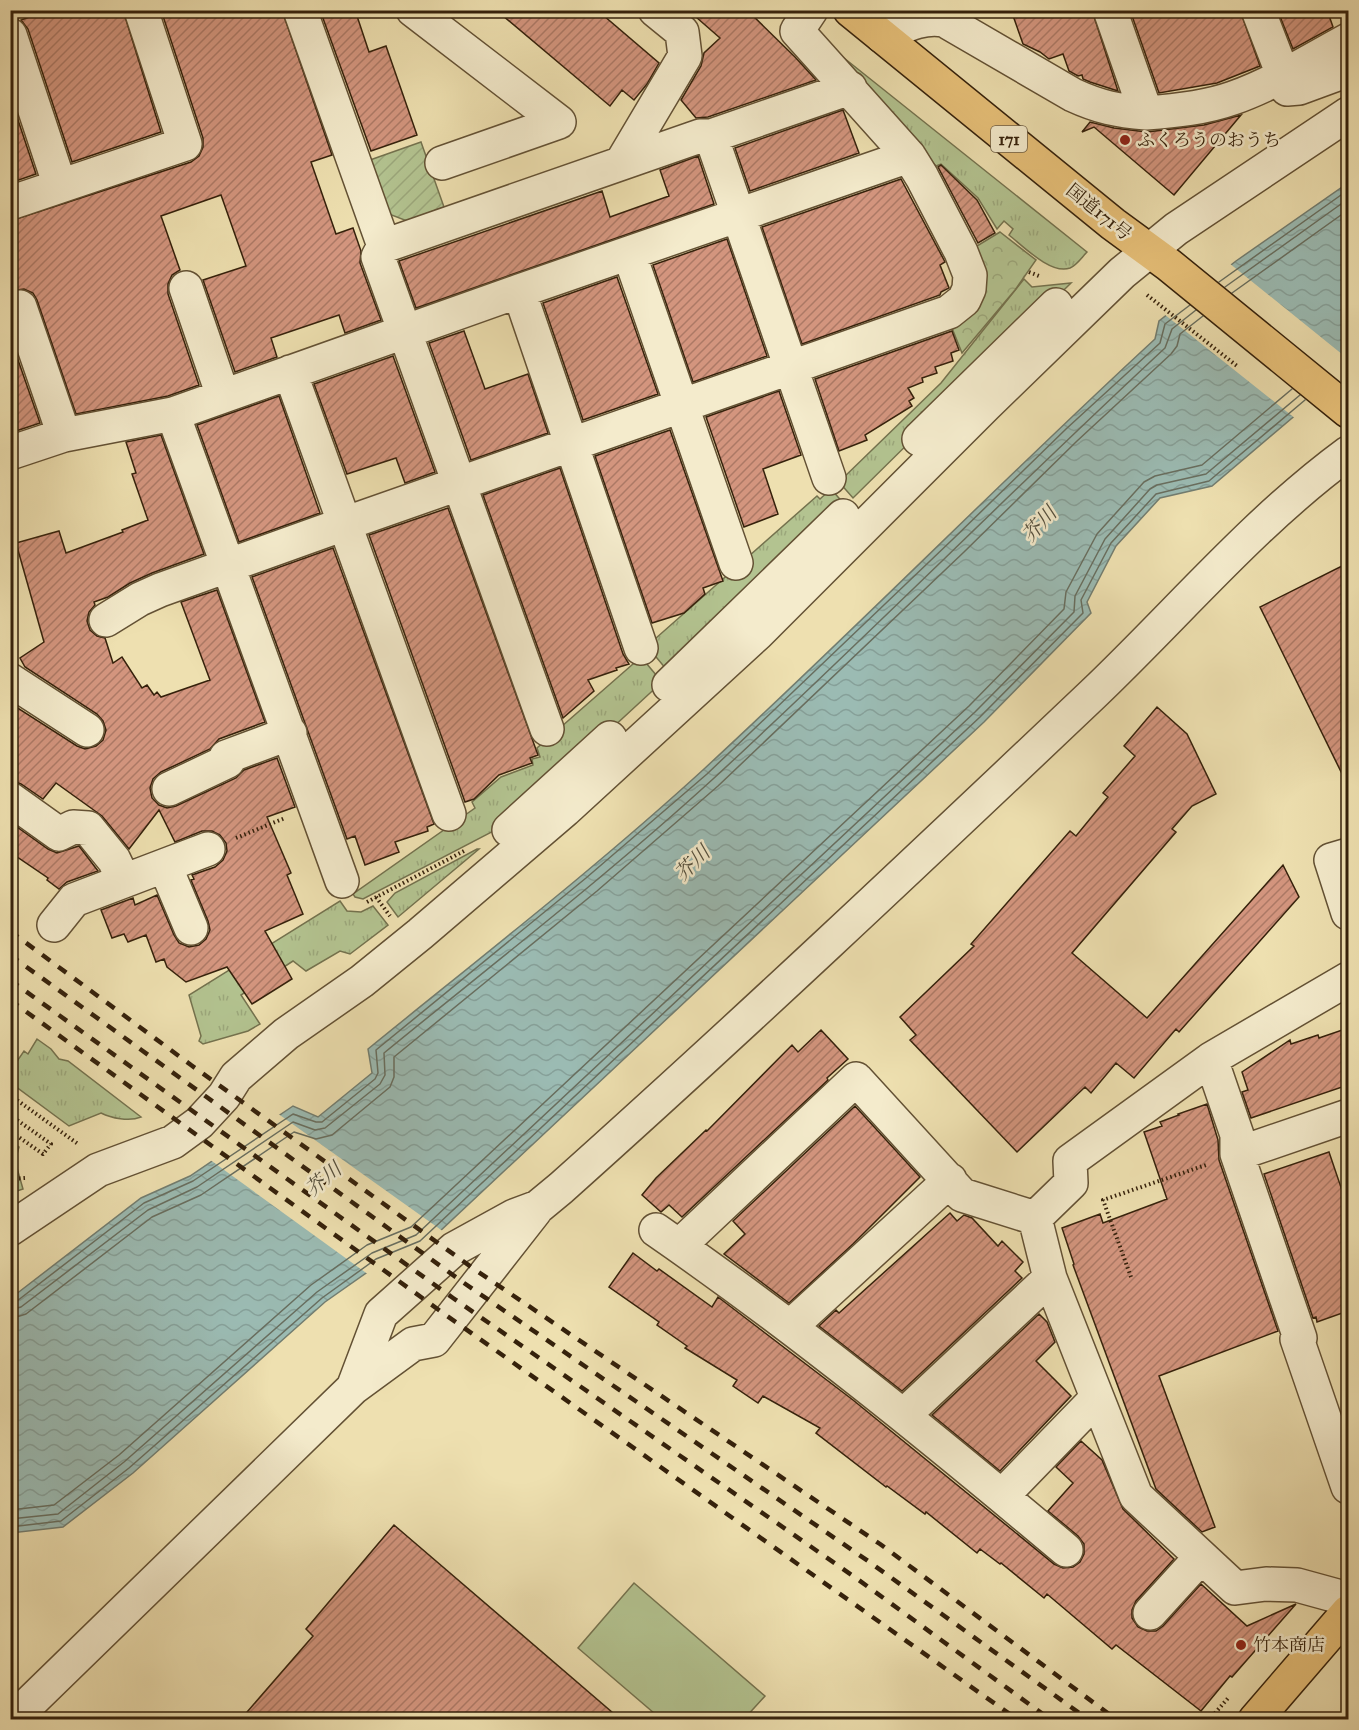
<svg xmlns="http://www.w3.org/2000/svg" width="1359" height="1730" viewBox="0 0 1359 1730" font-family="'IM FELL Great Primer','Noto Serif JP',serif">
	<style>
		.grass { fill: url(#grass-tufts); stroke: #74724e; stroke-width: 1.5 }
		.park { fill: url(#park-crowns); stroke: #74724e; stroke-width: 1.5 }
		.garden { fill: url(#garden-furrows); stroke: #74724e; stroke-width: 1.5 }
		.pitch { fill: #b3c390; stroke: #74724e; stroke-width: 1.5 }
		.water { fill: url(#water-waves); stroke: #727d70; stroke-width: 1.5 }
		.pier { fill: #eee0b0 }
		.lines { fill: none; stroke-linecap: round; stroke-linejoin: round }
		.shore { stroke: #686e5f; stroke-width: 1.5 }
		.building { fill: url(#building-hatch); stroke: #35210b; stroke-width: 1.5 }
		.minor-casing { stroke: #635134; stroke-width: 36 }
		.highway-casing { stroke: #35210b; stroke-width: 36 }
		.path { stroke: #35210b; stroke-width: 4; stroke-dasharray: 1.5 3; stroke-linecap: butt }
		.minor { stroke: #f4ebcc; stroke-width: 33 }
		.highway { stroke: #e7c078; stroke-width: 33 }
		.rail { stroke: #35210b; stroke-width: 4.5; stroke-dasharray: 10 10; stroke-linecap: butt }
		.poi-dot { fill: #8f2418; stroke: #f4ebcc; stroke-width: 2 }
		.labels { text-anchor: middle; stroke-width: 5; stroke-linejoin: round; paint-order: stroke }
		.shield { fill: #f4ebcc; stroke: #6e5e45; stroke-width: 1.5 }
		.shield-label { font-size: 16px; font-weight: bold; fill: #35210b }
		.poi-label { font-size: 18px; fill: #35210b; stroke: #f4ebcc; text-anchor: start }
		.street-label { font-size: 18px; fill: #35210b; stroke: #f4ebcc }
		.water-label { font-size: 20px; font-style: italic; fill: #544f3d; stroke: #f4ebcc }
	</style>
	<defs>
		<pattern id="grass-tufts" width="24" height="20" patternUnits="userSpaceOnUse" patternTransform="scale(1.5)"><rect width="24" height="20" fill="#b3c390"/><path d="M3 7l-1-3M5 7V3M7 7l1-3M15 17l-1-3M17 17v-4M19 17l1-3" fill="none" stroke="#9ba77b"/></pattern>
		<pattern id="park-crowns" width="20" height="18" patternUnits="userSpaceOnUse" patternTransform="scale(1.5)"><rect width="20" height="18" fill="#b3c390"/><path d="M2 6a3 3 0 1 1 6 0M12 15a3 3 0 1 1 6 0" fill="none" stroke="#9ba77b"/></pattern>
		<pattern id="garden-furrows" width="10" height="10" patternUnits="userSpaceOnUse" patternTransform="scale(1.5)"><rect width="10" height="10" fill="#b3c390"/><path d="M-1 1l2-2M0 10L10 0M9 11l2-2" fill="none" stroke="#9ba77b"/></pattern>
		<pattern id="water-waves" width="16" height="10" patternUnits="userSpaceOnUse" patternTransform="scale(1.5)"><rect width="16" height="10" fill="#9bbbb3"/><path d="M0 5q4-4 8 0t8 0" fill="none" stroke="#86a099"/></pattern>
		<pattern id="building-hatch" width="6" height="6" patternUnits="userSpaceOnUse" patternTransform="scale(1.5)"><rect width="6" height="6" fill="#d3957e"/><path d="M-1 1l2-2M0 6l6-6M5 7l2-2" fill="none" stroke="#ac7965"/></pattern>
	</defs>
	<rect width="100%" height="100%" fill="#eee0b0"/>
	<filter id="stains"><feTurbulence type="fractalNoise" baseFrequency=".00333" numOctaves="4"/><feColorMatrix values="0 0 0 0 .2 0 0 0 0 .09 0 0 0 0 .02 0 0 0 .5 -.17"/></filter>
	<radialGradient id="worn" r=".72"><stop offset=".6" stop-color="#630" stop-opacity="0"/><stop offset="1" stop-color="#630" stop-opacity=".3"/></radialGradient>
	<path class="grass" d="M839,54L1087,252C1082,257 1077,265 1070,268C1051,275 1023,246 1009,235L1013,229L1004,221L997,229L978,198L941,164L936,166L835,57Z
		M1024,279L1032,287L1071,283L853,498L839,482L941,383Z
		M831,489L845,505L671,675L647,646L817,496L820,499Z
		M641,657L662,682L509,823L363,899L355,897L353,894L475,808L472,802L501,777L533,765L532,759L540,757L537,748Z
		M477,849H479L398,917L387,902L395,893Z
		M340,901L347,911L361,912L373,906L388,925L350,954L340,951L306,971L293,961L241,995L260,1024L248,1031L203,1044L199,1041L201,1036L189,995Z
		M37,1039L51,1049L59,1059L68,1061L141,1117C129,1122 111,1118 101,1113L69,1126L11,1083V1070L24,1051L28,1054Z"/>
	<path class="park" d="M1000,232L1036,260L1015,290L962,353L952,328L972,249Z
		M11,1141L19,1147L15,1161L23,1189L11,1193Z"/>
	<path class="garden" d="M421,142L444,207L407,221L389,214L370,160Z"/>
	<path class="pitch" d="M634,1583L765,1696L744,1719H661L578,1648Z"/>
	<path class="water" d="M1348,183V376L1311,402L1212,486L1160,498L1116,546L1087,602L1091,613L984,722L423,1247L379,1264L325,1302L133,1473L63,1527L11,1533V1298L141,1198L190,1176L293,1106L318,1117L372,1073L368,1049C481,957 597,867 704,769C857,628 1003,479 1155,339L1159,321L1236,261Z"/>
	<path class="pier" d="M1229,263L1348,359V379L1296,419L1164,314Z
		M277,1113L444,1232L425,1249L381,1267L369,1275L209,1159Z"/>
	<g class="lines">
		<path class="shore" d="M1219,282L1348,190
			M1225,287L1348,199
			M1232,293L1348,210
			M10,1302L17,1301L144,1203L193,1181L293,1114L316,1122H322L375,1079L378,1073L376,1050L586,878L707,774L952,540L1066,429L1160,343L1165,324L1190,305
			M10,1310L21,1307L148,1210L197,1187L293,1122L315,1130L325,1128L380,1084L385,1075L384,1053C494,963 608,875 713,779C866,638 1012,490 1165,348L1172,329L1196,310
			M10,1319L26,1314L152,1217L201,1195L294,1132L316,1139L332,1135L390,1087L394,1077V1057L597,891L718,786L964,552L1077,441L1171,354L1177,346L1180,334L1203,316
			M10,1510L54,1505L119,1455L311,1285L367,1245L411,1227L969,706L1064,609L1066,592L1097,534L1144,482L1155,476L1202,465L1292,389
			M10,1519L58,1514L124,1462L317,1292L372,1253L416,1235L975,712L1074,612L1075,596L1105,539L1150,489L1157,485L1206,474L1300,395
			M10,1527L61,1521L129,1468L322,1298L376,1259L420,1241L980,717L1083,613L1081,600L1111,543L1156,494L1209,481L1305,400"/>
	</g>
	<path class="building" d="M49,10H123L161,132L72,162L28,29L21,20Z
		M161,10H282L332,155L311,162L336,234L353,228L361,251L360,263L381,320L345,333L339,315L271,338L277,357L235,372L203,280L246,266L221,195L161,216L180,270L172,275L168,284V294L199,385L168,396L76,414L37,300L33,293L24,289L10,291V221L191,162L199,156L203,147V138Z
		M320,10H355L369,52L386,46L417,135L371,151Z
		M496,10H597L659,63L647,84L634,100L622,90L610,106Z
		M688,10H747L795,57L816,80L708,117L696,118L681,100L701,66L704,53L720,38Z
		M1011,10H1092L1118,91L1090,82L1083,79L1082,75L1078,76L1069,71L1063,54L1049,59L1040,52L1023,44Z
		M1139,10H1240L1260,66L1217,83L1159,93L1131,13Z
		M1288,10H1327L1333,27L1293,49L1279,14Z
		M10,96L36,174L10,183Z
		M843,110L859,153L750,191L735,148Z
		M1241,115L1174,195L1094,127L1082,132L1090,122L1114,128L1147,132L1204,125Z
		M698,156L714,204L416,308L399,261L602,191L610,217L669,196L660,170Z
		M941,165L977,200L995,233L978,243L938,167Z
		M901,179L944,260L945,262L940,265L949,288L941,292L940,295L802,344L762,227Z
		M727,239L767,356L693,382L653,265Z
		M617,277L658,394L583,420L543,303Z
		M464,331L485,389L528,374L548,433L471,460L429,343Z
		M952,331L959,350L951,353L953,361L935,367L937,373L922,378L923,382L908,388L914,398L909,401L912,406L865,435L867,440L839,451L815,379Z
		M10,337L40,423L13,432L10,425Z
		M393,356L435,472L405,483L396,458L347,474L314,384Z
		M779,391L801,455L763,469L778,514L744,527L706,417Z
		M279,396L320,513L239,542L197,425Z
		M670,430L723,581L703,588L705,594L684,613L652,623L595,456Z
		M161,435L204,554L152,573L130,583L108,597L94,602L95,605L89,612L87,621L90,630L97,636L105,638L113,663L122,657L142,688L147,685L154,695L157,692L161,697L210,680L181,602L217,590L265,722L219,739L210,749L161,772L153,779L150,788L152,798L159,805L167,808L176,806L236,778L244,770L277,758L295,807L267,817L291,873L287,875L303,914L265,931L292,979L252,1004L227,967L186,982L167,967L164,959L156,962L146,935L128,942L124,934L112,938L101,910L133,898L135,905L157,895L174,935L179,943L189,947L199,945L206,939L210,930L208,921L191,880L194,879L192,875L215,867L223,860L227,851L226,843L220,835L212,831H202L175,842L159,810L129,849L102,816L56,783L43,799L21,784L10,780V703L77,746L85,749L96,746L103,740L106,730L103,721L97,714L25,667L20,658L44,642L16,543L59,531L66,553L123,532L122,530L148,520L132,474L136,473L126,442Z
		M560,468L623,654L629,664L616,668L617,670L588,680L594,691L563,718L483,495Z
		M448,508L538,755L530,758L532,763L499,775L474,799L465,802L369,535Z
		M333,548L434,824L427,827L428,831L395,842L399,852L365,865L355,836L347,839L252,577Z
		M1348,563V786L1260,607Z
		M1157,707L1187,734L1216,794L1192,806L1172,829L1176,832L1072,953L1147,1018L1283,865L1299,897L1179,1032L1176,1029L1134,1078L1116,1063L1091,1093L1085,1087L1017,1152L910,1040L916,1035L900,1017L974,946L971,944L1070,831L1076,836L1108,797L1103,793L1135,756L1124,746Z
		M10,822L48,849L57,853L79,846L98,871L67,882L59,889L47,880L48,878L10,852Z
		M1348,1028V1085L1251,1118L1242,1092L1248,1090L1242,1072L1290,1040L1291,1044L1318,1035L1319,1038Z
		M821,1030L848,1059L827,1078L828,1080L682,1217L669,1205L661,1212L642,1195L656,1178L706,1130L707,1131L792,1045L798,1052Z
		M1207,1104L1218,1140L1219,1160L1278,1331L1159,1376L1215,1527L1202,1532L1156,1489L1073,1265L1074,1264L1062,1228L1100,1214L1103,1223L1167,1199L1144,1132L1162,1126L1160,1122L1179,1115L1178,1114Z
		M855,1106L920,1177L853,1244L789,1303L724,1254L745,1234L733,1221Z
		M1329,1152L1348,1208V1311L1317,1322L1316,1317L1313,1318L1264,1174Z
		M950,1213L957,1221L964,1215L972,1218L998,1246L1002,1241L1023,1262L1015,1271L1022,1278L902,1391L819,1326L836,1310L839,1313Z
		M633,1253L657,1271L659,1269L712,1307L718,1297L853,1400L1054,1564L1063,1568L1073,1567L1080,1562L1084,1554V1544L1078,1536L1048,1511L1073,1483L1056,1467L1081,1441L1102,1460L1123,1509L1174,1559L1136,1601L1132,1610V1618L1138,1627L1147,1631H1156L1163,1626L1201,1584L1247,1626L1296,1604L1232,1677L1230,1676L1201,1711L1116,1645L1112,1649L1047,1594L1044,1598L1001,1563L1000,1564L980,1549L977,1553L926,1512L925,1514L887,1486L886,1487L816,1433L820,1428L763,1396L758,1403L733,1386L737,1380L685,1348L687,1346L657,1325L659,1322L609,1287Z
		M1039,1314L1047,1322L1055,1342L1036,1361L1071,1396L1000,1471L932,1415Z
		M394,1525L620,1719H241L313,1636L306,1629Z"/>
	<g class="lines">
		<defs>
			<path id="minor" d="M300,10L384,246
				M413,10L559,122L442,163
				M1110,10L1146,113C1175,111 1205,108 1233,98C1273,84 1311,60 1348,40
				M1258,10L1283,75
				M10,35L60,186
				M882,36C903,27 921,16 944,20L1073,95C1099,107 1118,111 1146,113
				M1287,89L1299,88L1348,70
				M711,136L829,478
				M622,162L685,56L682,32L655,10
				M10,203L185,144L141,10
				M629,253L736,563
				M186,288L223,396
				M519,291L641,648
				M20,307L64,435
				M290,372L449,814
				M173,414L519,291L909,156
				M919,439L1056,305
				M10,453L64,435L173,414L342,881
				M106,620L140,599L160,590L344,524L949,312L964,300L969,289L970,275L961,252L922,177L909,156L797,31L811,10
				M10,680L87,730
				M669,685L843,516
				M547,729L378,257L384,246L700,136H711L850,88
				M169,789L228,761L226,757L290,733
				M10,799L59,834L73,827L88,828L114,860L124,881
				M509,830L610,738
				M1348,855L1331,860L1348,913
				M165,866L191,928
				M54,925L74,900L208,849
				M1211,1059L1237,1135V1154L1300,1338L1297,1339L1348,1487
				M1237,1154L1348,1116
				M1035,1218L1050,1278L1136,1496L1235,1588L1266,1584L1297,1585L1348,1599
				M1035,1218L1071,1183L1070,1161L1211,1059L1348,979
				M10,1229L98,1170L173,1142L199,1123L224,1096L236,1077L286,1034L362,981L420,934L565,810L757,634L985,406L1122,273L1176,229L1348,114
				M656,1230C799,1329 933,1438 1066,1550
				M679,1246L856,1079L962,1195L1035,1218
				M790,1327L950,1180
				M353,1388L413,1344L434,1340L535,1211
				M904,1415L1050,1278
				M1002,1496L1097,1398
				M1150,1613L1201,1557
				M12,1720L353,1388L381,1314L454,1249L514,1216L538,1207L561,1188C741,1027 917,861 1093,694C1177,614 1254,522 1348,453"/>
			<path id="highway" d="M850,10L1113,224L1169,265L1348,411
				M1255,1720L1348,1612"/>
		</defs>
		<use href="#minor" class="minor-casing"/>
		<use href="#highway" class="highway-casing"/>
		<path class="path" d="M1029,272L1039,276
			M1147,295L1237,366
			M236,838L285,818
			M376,897L390,916
			M367,902L464,851
			M10,1095L78,1144
			M10,1115L51,1144L43,1154L10,1131
			M10,1179L25,1178
			M1131,1277L1103,1200L1206,1165
			M1209,1720L1229,1697"/>
		<use href="#minor" class="minor"/>
		<use href="#highway" class="highway"/>
		<path class="rail" d="M10,931L191,1065L474,1269L880,1544L1117,1720
			M10,955L464,1283L868,1561L1089,1720
			M10,980L453,1298L856,1578L1051,1720
			M10,1000L443,1313L1018,1720"/>
	</g>
	<g class="poi-dot">
		<circle cx="1125" cy="140" r="6"/>
		<circle cx="1241" cy="1645" r="6"/>
	</g>
	<g class="labels">
		<rect class="shield" x="991" y="126" width="36" height="26" rx="4.5"/>
		<g class="shield-label">
			<text x="1009" y="145">171</text>
		</g>
		<g class="poi-label">
			<text x="1137" y="146">ふくろうのおうち</text>
			<text x="1253" y="1651">竹本商店</text>
		</g>
		<g class="street-label">
			<text transform="translate(1099 212) rotate(39)" y="6">国道171号</text>
		</g>
		<g class="water-label">
			<text transform="translate(1039 524) rotate(-47)" y="7">芥川</text>
			<text transform="translate(692 863) rotate(-44)" y="7">芥川</text>
			<text transform="translate(323 1179) rotate(-40)" y="7">芥川</text>
		</g>
	</g>
	<rect width="1359" height="1730" fill="none" stroke="#eee0b0" stroke-width="36"/>
	<rect x="12" y="12" width="1335" height="1706" fill="none" stroke="#35210b" stroke-width="3"/>
	<rect x="18" y="18" width="1323" height="1694" fill="none" stroke="#35210b" stroke-width="1.5"/>
	<rect width="100%" height="100%" filter="url(#stains)"/>
	<rect width="100%" height="100%" fill="url(#worn)"/>
</svg>
